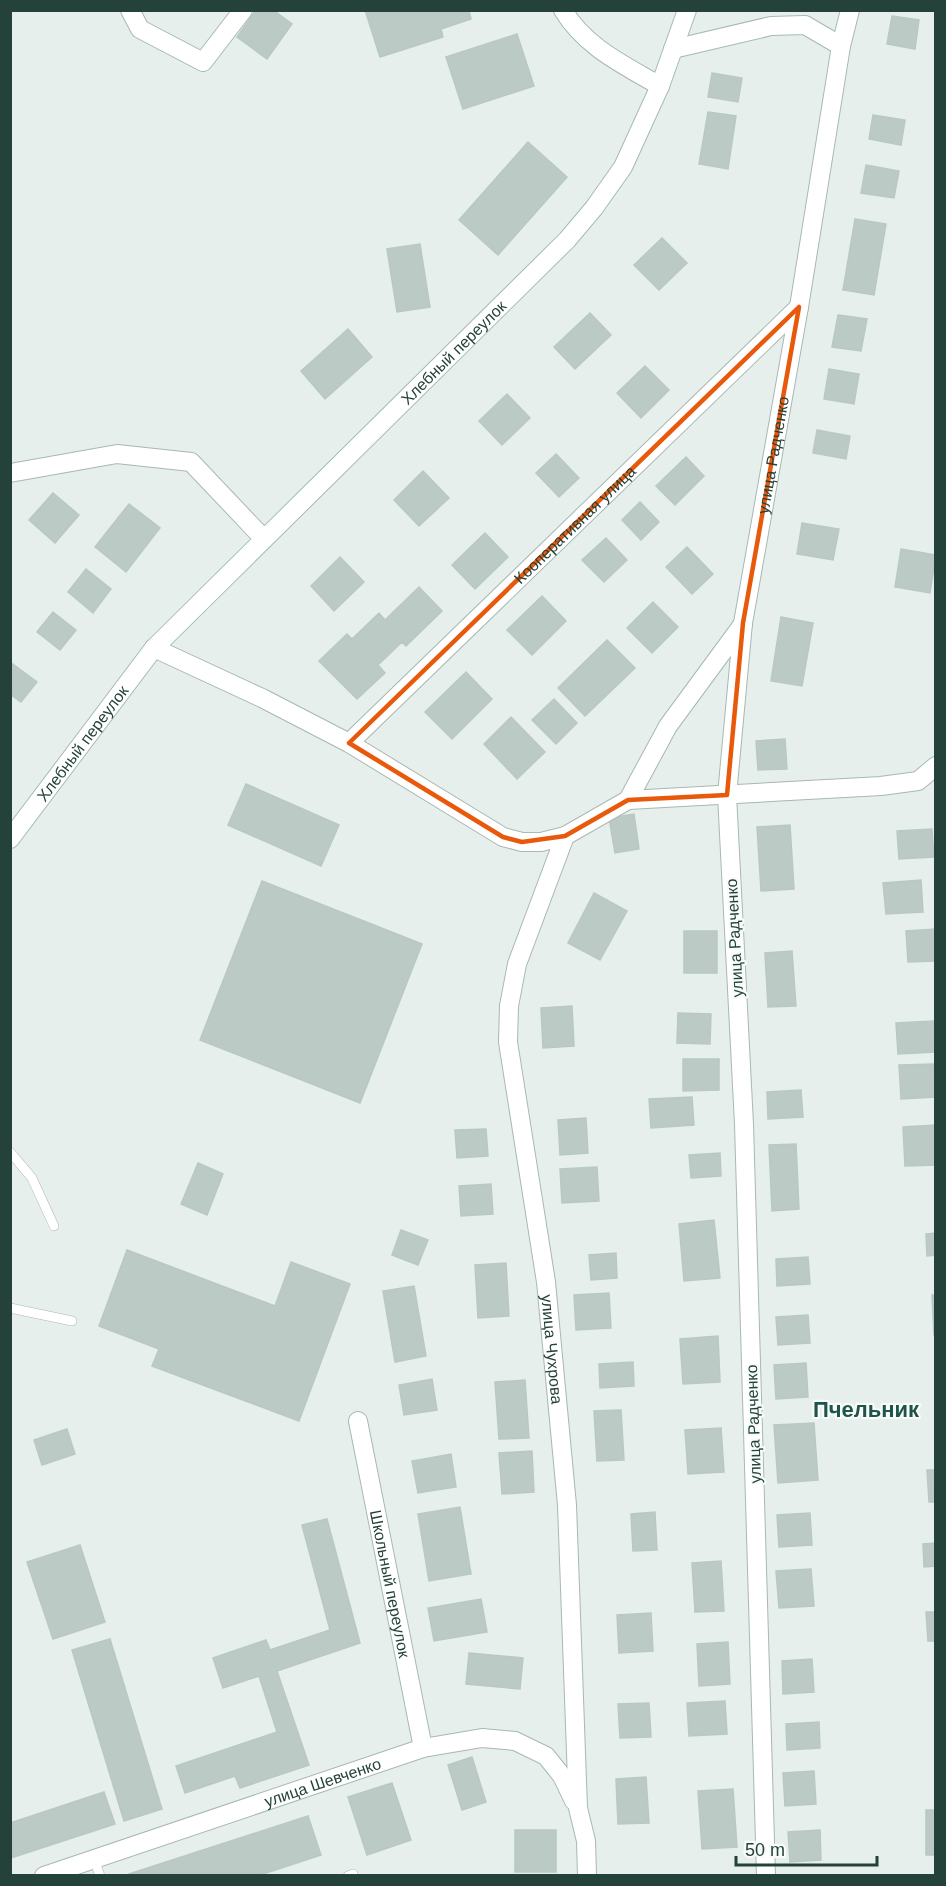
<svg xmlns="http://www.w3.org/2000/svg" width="946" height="1886" viewBox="0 0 946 1886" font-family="Helvetica,sans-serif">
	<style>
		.building { fill: #bbcac4; stroke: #b8c9c2; stroke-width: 1.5 }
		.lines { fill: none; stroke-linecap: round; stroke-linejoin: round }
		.lane-casing { stroke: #a8b8b2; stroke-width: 10 }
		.street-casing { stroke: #a8b8b2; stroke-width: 20 }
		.secondary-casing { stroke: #a4bbb3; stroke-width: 20 }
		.lane { stroke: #fff; stroke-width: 9 }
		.street { stroke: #fff; stroke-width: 18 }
		.secondary { stroke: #fff; stroke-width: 18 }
		.marked { fill: none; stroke: #e8590c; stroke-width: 4.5; stroke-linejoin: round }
		.labels { text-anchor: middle; stroke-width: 4.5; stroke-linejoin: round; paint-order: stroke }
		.street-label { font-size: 16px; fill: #24423a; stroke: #f7fbf9 }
		.district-label { font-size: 22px; font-weight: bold; fill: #1f5548; stroke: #f7fbf9 }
	</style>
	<rect width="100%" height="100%" fill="#e6efeb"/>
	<path class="building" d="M256,10H273L292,24L267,59L237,37Z
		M365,10H469L471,19L441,29L443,37L380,57Z
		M892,16L919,20L915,49L887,44Z
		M517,34L534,86L463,109L446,57Z
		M712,73L742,78L738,102L708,97Z
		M708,112L736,116L728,169L699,164Z
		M873,115L905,120L901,145L869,139Z
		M528,142L567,177L498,255L459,220Z
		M866,165L899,171L894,198L861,193Z
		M855,219L886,224L874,295L843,290Z
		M662,238L687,263L659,290L634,265Z
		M420,244L430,307L397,312L387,249Z
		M590,313L611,335L575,369L554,347Z
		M838,315L867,319L861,351L832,347Z
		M348,329L372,357L325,399L301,371Z
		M645,366L669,390L641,418L617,393Z
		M829,369L859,374L854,404L824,399Z
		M507,394L530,418L502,445L479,421Z
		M817,430L850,436L846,459L813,453Z
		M556,454L579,478L559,497L536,473Z
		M686,457L704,476L675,505L656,486Z
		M423,471L449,498L419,526L394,500Z
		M53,493L79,515L55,543L29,520Z
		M640,502L659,522L641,540L622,520Z
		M129,504L160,528L126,572L95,547Z
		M802,523L839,529L833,560L797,554Z
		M485,533L508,557L475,589L452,565Z
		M606,538L627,560L604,582L582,560Z
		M687,547L713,574L692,594L666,567Z
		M901,549L936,555L930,593L895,587Z
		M340,557L364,582L334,611L311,586Z
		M86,569L111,589L93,613L68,592Z
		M419,587L442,611L406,646L402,642L378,665L385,673L357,699L319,661L347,634L352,639L379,613L385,620Z
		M542,596L566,621L532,655L507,630Z
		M653,602L678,627L652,653L627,628Z
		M53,612L76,630L60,650L37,632Z
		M781,617L813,623L802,686L771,681Z
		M607,640L635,668L585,716L558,688Z
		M10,662L37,682L21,702L10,694Z
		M466,672L492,699L452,739L425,712Z
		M554,699L577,723L556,744L532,720Z
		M511,717L545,752L517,779L484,744Z
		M785,739L787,769L758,770L756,741Z
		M246,784L339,825L321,866L228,825Z
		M634,814L639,849L615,853L609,818Z
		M790,825L794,889L761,891L757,827Z
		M932,829L934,857L899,859L897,831Z
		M921,880L923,912L886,914L883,883Z
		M262,881L422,944L360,1103L200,1040Z
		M594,893L627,911L600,960L568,943Z
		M936,929V961L908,962L906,931Z
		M684,931H717V973H684Z
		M792,951L796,1006L768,1007L765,953Z
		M572,1006L574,1046L543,1048L541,1008Z
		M678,1013L711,1014L710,1044L677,1043Z
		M934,1021L935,1052L898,1054L896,1023Z
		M683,1059H719V1090L683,1091Z
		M934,1064L936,1097L901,1099L899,1065Z
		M801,1090L803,1117L768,1119L767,1092Z
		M692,1097L694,1125L651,1128L649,1099Z
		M586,1118L588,1153L560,1155L558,1120Z
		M936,1125V1165L905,1166L903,1127Z
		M486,1129L488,1156L457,1158L455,1130Z
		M796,1144L799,1209L772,1211L769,1145Z
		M720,1153L721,1176L691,1178L689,1155Z
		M198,1163L223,1174L207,1215L181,1204Z
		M597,1167L599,1201L562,1203L560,1169Z
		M491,1184L493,1214L461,1216L459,1186Z
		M714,1220L720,1278L684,1281L679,1224Z
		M401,1230L428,1240L418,1265L392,1255Z
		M936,1233V1255L927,1256L926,1234Z
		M127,1250L275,1306L291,1262L350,1284L299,1421L152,1366L159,1349L99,1326Z
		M616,1253L617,1278L591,1280L589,1255Z
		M808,1257L810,1284L777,1286L776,1259Z
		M506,1263L509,1316L478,1318L475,1265Z
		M414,1286L426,1356L395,1362L383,1291Z
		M609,1293L611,1328L576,1330L574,1295Z
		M932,1295H936V1335H934Z
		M808,1315L810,1343L778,1345L776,1317Z
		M718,1336L720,1382L683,1384L680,1339Z
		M633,1362L634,1386L600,1388L599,1364Z
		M806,1363L808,1397L776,1399L774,1365Z
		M432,1379L437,1410L404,1415L399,1385Z
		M525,1380L529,1438L499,1439L495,1382Z
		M621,1410L624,1460L597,1461L594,1411Z
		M814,1423L818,1480L778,1483L774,1425Z
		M721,1428L724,1472L688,1474L685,1430Z
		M67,1429L75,1454L42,1465L34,1440Z
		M532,1451L534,1492L502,1494L499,1453Z
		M451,1454L456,1487L418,1493L412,1461Z
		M927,1470H936V1502H929Z
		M460,1507L471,1574L429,1581L418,1514Z
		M655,1512L657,1550L633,1551L631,1514Z
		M810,1513L812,1545L779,1547L777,1515Z
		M327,1519L360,1643L277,1671L309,1765L240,1788L235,1776L185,1793L176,1766L277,1732L259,1676L223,1688L213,1658L266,1640L270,1650L330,1630L302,1525Z
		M936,1543V1566L924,1567L923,1544Z
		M80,1545L105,1622L53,1639L27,1562Z
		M721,1561L724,1611L695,1612L692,1563Z
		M811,1569L814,1606L779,1608L776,1571Z
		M481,1599L487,1632L434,1641L428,1608Z
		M926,1612H936V1641H928Z
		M651,1613L653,1651L619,1653L617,1615Z
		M110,1639L162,1809L124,1821L72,1650Z
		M728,1642L730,1684L699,1686L697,1644Z
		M469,1653L523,1658L520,1689L466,1684Z
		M812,1659L814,1692L783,1694L782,1661Z
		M725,1701L727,1734L689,1736L687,1703Z
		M649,1703L651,1737L620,1738L618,1704Z
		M819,1722L820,1748L787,1750L786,1724Z
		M472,1757L486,1802L462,1810L448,1765Z
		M814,1771L816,1804L785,1806L783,1773Z
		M646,1777L649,1823L618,1824L616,1779Z
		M392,1783L411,1840L367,1855L348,1797Z
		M733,1789L737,1847L702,1849L698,1791Z
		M104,1792L115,1824L11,1858L10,1823Z
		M926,1810H936V1855H926Z
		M308,1816L321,1855L257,1876H130L129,1874Z
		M515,1830H556V1872H515Z
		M820,1830L821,1860L790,1862L788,1832Z"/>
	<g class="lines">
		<defs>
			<path id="lane" d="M10,1152L32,1178L54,1226
				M10,1308L72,1321
				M94,1859L100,1876
				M348,1876L353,1874"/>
			<g id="street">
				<path d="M130,10L140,29L203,62L243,10"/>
				<path d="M563,10C585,47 624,65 660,86"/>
				<path d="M673,49L771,26L805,25L841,46"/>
				<path d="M10,473L117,454L191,462L264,539"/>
				<path d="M154,648L262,698L349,743L503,837L522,842H541L565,836L628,800L881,786L918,781L936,766"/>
				<path id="s1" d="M349,743L799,307"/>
				<path d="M628,800L668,726L743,624"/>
				<path id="s2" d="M565,836L517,964L509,1006L508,1042L546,1282L567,1505L578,1808L586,1841L587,1876"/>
				<path id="s3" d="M358,1421L423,1748"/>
				<path id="s4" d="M44,1876L423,1748L482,1738L515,1741L546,1756L562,1776L574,1801"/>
				<path id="s5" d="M766,1876L744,1124L727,795L743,623L799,307L841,46L850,10"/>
			</g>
			<g id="secondary">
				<path id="s6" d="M10,839L154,648L567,240L594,208L623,167L660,86L687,10"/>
			</g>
		</defs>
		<use href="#lane" class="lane-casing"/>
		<use href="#street" class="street-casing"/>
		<use href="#secondary" class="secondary-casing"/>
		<use href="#lane" class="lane"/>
		<use href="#street" class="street"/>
		<use href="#secondary" class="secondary"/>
	</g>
	<path class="marked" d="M799,307L743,623L727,795L628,800L565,836L522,842L503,837L349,743Z"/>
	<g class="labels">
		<g class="street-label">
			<text dy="6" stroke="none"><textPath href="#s6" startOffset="660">Хлебный переулок</textPath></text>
			<text dy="6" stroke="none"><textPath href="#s5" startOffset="1425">улица Радченко</textPath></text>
			<text dy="6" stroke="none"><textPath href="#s1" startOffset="314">Кооперативная улица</textPath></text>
			<text dy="6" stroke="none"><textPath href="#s6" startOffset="120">Хлебный переулок</textPath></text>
			<text transform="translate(734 938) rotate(-93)" y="6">улица Радченко</text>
			<text dy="6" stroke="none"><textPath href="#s2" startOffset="526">улица Чухрова</textPath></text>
			<text transform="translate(753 1424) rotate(-92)" y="6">улица Радченко</text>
			<text dy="6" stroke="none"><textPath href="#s3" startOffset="166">Школьный переулок</textPath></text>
			<text dy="6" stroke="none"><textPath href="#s4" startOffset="294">улица Шевченко</textPath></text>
		</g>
		<g class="district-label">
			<text x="866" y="1417">Пчельник</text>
		</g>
	</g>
	<rect width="946" height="1886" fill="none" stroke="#24423a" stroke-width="24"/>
	<path d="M736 1856v9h141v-9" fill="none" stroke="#24423a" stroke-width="3"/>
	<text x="745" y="1856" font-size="18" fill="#24423a" stroke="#f7fbf9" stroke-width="4.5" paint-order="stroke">50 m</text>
</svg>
